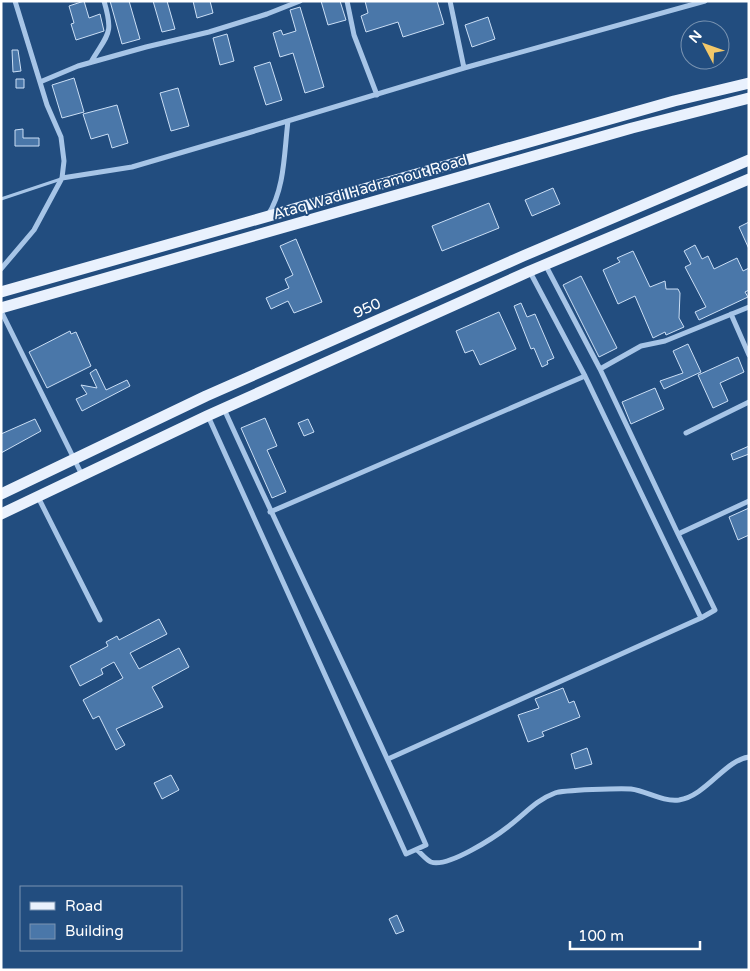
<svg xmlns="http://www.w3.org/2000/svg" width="750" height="971" viewBox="0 0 750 971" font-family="'Varela Round',sans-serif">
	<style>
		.building { fill: #4a77a9; stroke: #cbdff6 }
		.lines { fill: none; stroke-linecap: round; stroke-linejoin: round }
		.service { stroke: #a7c5e7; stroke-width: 3 }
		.minor { stroke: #a7c5e7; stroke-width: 5 }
		.primary { stroke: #e9f1fd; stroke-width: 11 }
		.labels { text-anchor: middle; stroke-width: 4; stroke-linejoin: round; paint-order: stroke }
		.street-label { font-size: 15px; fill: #fff; stroke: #224d7f }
	</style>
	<rect width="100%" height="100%" fill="#224d7f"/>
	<path class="building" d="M84,1L89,18L100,14L104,31L76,40L71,24L74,23L69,6Z
		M110,1H129L140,39L122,44Z
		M153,1H167L175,29L162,32Z
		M193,1H210L213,13L197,18Z
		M321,1H340L346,20L328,25Z
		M365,1H437L444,24L403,37L398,22L366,32L361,16L368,13Z
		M300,7L324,87L305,93L293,53L280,57L273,33L281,30L283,35L296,31L290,10Z
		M488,17L495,39L472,47L465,25Z
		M227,34L234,61L220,65L213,38Z
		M12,50H18L21,71L13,72Z
		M270,62L282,100L266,105L254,67Z
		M74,78L84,112L62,118L52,85Z
		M16,79H24V88H16Z
		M178,88L189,126L171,131L160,93Z
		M117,105L128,143L112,148L108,134L91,139L83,114Z
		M23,129V138H39V146H15V130Z
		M553,188L560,204L532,216L525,200Z
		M489,203L499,228L442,251L432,226Z
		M749,222V249L739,227Z
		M296,239L322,302L294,313L288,301L271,309L266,298L289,288L285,279L293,275L280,246Z
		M695,245L702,259L708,256L714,269L737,258L743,271L749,268V290L745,292L748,297L699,320L695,312L706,307L685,267L691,264L684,251Z
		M633,251L650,287L665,281L666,289H678L680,293L679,318L684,327L666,335L665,332L653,338L635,296L618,304L603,270L620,262L617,258Z
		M581,276L617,348L599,357L563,285Z
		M521,303L527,317L535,314L554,358L547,361L548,364L542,367L534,348L531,349L514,306Z
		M499,312L516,349L480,365L473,350L465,353L456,331Z
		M70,331L71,334L76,332L91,366L47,388L29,352Z
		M688,344L701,372L664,389L660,381L683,373L673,351Z
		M738,357L744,372L720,383L728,401L713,408L698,375Z
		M96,369L106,390L127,380L130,386L82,411L76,399L87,394L81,385L97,388L90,373Z
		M655,388L664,409L631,424L622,402Z
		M265,418L277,446L267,450L286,492L272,498L241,428Z
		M35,419L41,431L1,453V434Z
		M308,419L314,432L304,436L298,423Z
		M749,446V454L733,460L731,454Z
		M749,508V535L738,540L729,517Z
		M159,619L167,634L130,653L139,669L179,648L189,667L152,687L163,707L116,729L125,745L116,750L99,716L93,719L83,700L123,678L114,662L101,669L103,674L80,686L70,666L108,646L106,642L117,636L119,640Z
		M563,688L569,703L574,701L580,717L542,732L544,736L528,742L518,715L539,708L535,699Z
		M587,748L592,764L575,769L571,754Z
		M171,775L179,790L162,799L154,783Z
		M397,915L404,931L396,934L389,919Z"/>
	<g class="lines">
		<path class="service" d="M1,199L61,179"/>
		<path class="minor" d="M347,1L354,35L377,95
			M450,1L464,68
			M91,62C108,33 114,35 104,1
			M40,82L78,66L146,47L209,32L267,14L300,1
			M62,178L132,167L248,133L464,68L705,1
			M268,215C285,188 284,153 288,121
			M1,269L34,230L62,178L64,161L61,137L47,105L15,1
			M530,272L585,376L701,618
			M1,311L82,475
			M731,314L749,355
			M600,369L641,346L665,341L749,307
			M208,416L406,854L426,845C362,699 290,555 224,409
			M686,433L749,402
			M38,497L100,620
			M270,512L585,376
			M678,534L749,501
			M388,759L701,618L715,610L678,534L600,369L546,266
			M417,850C421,853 426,860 431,862C448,868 495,837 509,826C525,814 536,800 555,793C562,790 622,788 631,789C647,791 662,802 679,800C706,796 725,760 749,757"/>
		<path class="primary" d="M1,292L674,101L749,83
			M1,308L632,128L749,98
			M1,494L206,396L523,256L749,160
			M1,514L207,416L530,271L749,179"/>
	</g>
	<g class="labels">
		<g class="street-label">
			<text transform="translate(370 187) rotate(-16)" y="5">Ataq Wadi Hadramout Road</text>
			<text transform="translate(367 308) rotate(-24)" y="5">950</text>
		</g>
	</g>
	<rect width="750" height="971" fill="none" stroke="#ffffff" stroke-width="5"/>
	<rect x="20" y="886" width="162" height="65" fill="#224d7f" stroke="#7a94b2"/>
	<rect x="30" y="902" width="25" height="8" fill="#e9f1fd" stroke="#7a94b2"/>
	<text x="65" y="911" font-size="15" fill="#ffffff">Road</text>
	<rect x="30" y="924" width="25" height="15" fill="#4a77a9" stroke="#7a94b2"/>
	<text x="65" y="936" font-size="15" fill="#ffffff">Building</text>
	<g transform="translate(705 45) rotate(311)"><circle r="24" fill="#224d7f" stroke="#7a94b2"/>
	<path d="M0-4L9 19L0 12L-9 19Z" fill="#f3c869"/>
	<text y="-8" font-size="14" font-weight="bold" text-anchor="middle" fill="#ffffff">N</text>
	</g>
	<path d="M570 941v8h130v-8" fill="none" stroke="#ffffff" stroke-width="2.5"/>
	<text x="578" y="941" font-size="15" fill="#ffffff" stroke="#224d7f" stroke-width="4" paint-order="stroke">100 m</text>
</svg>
